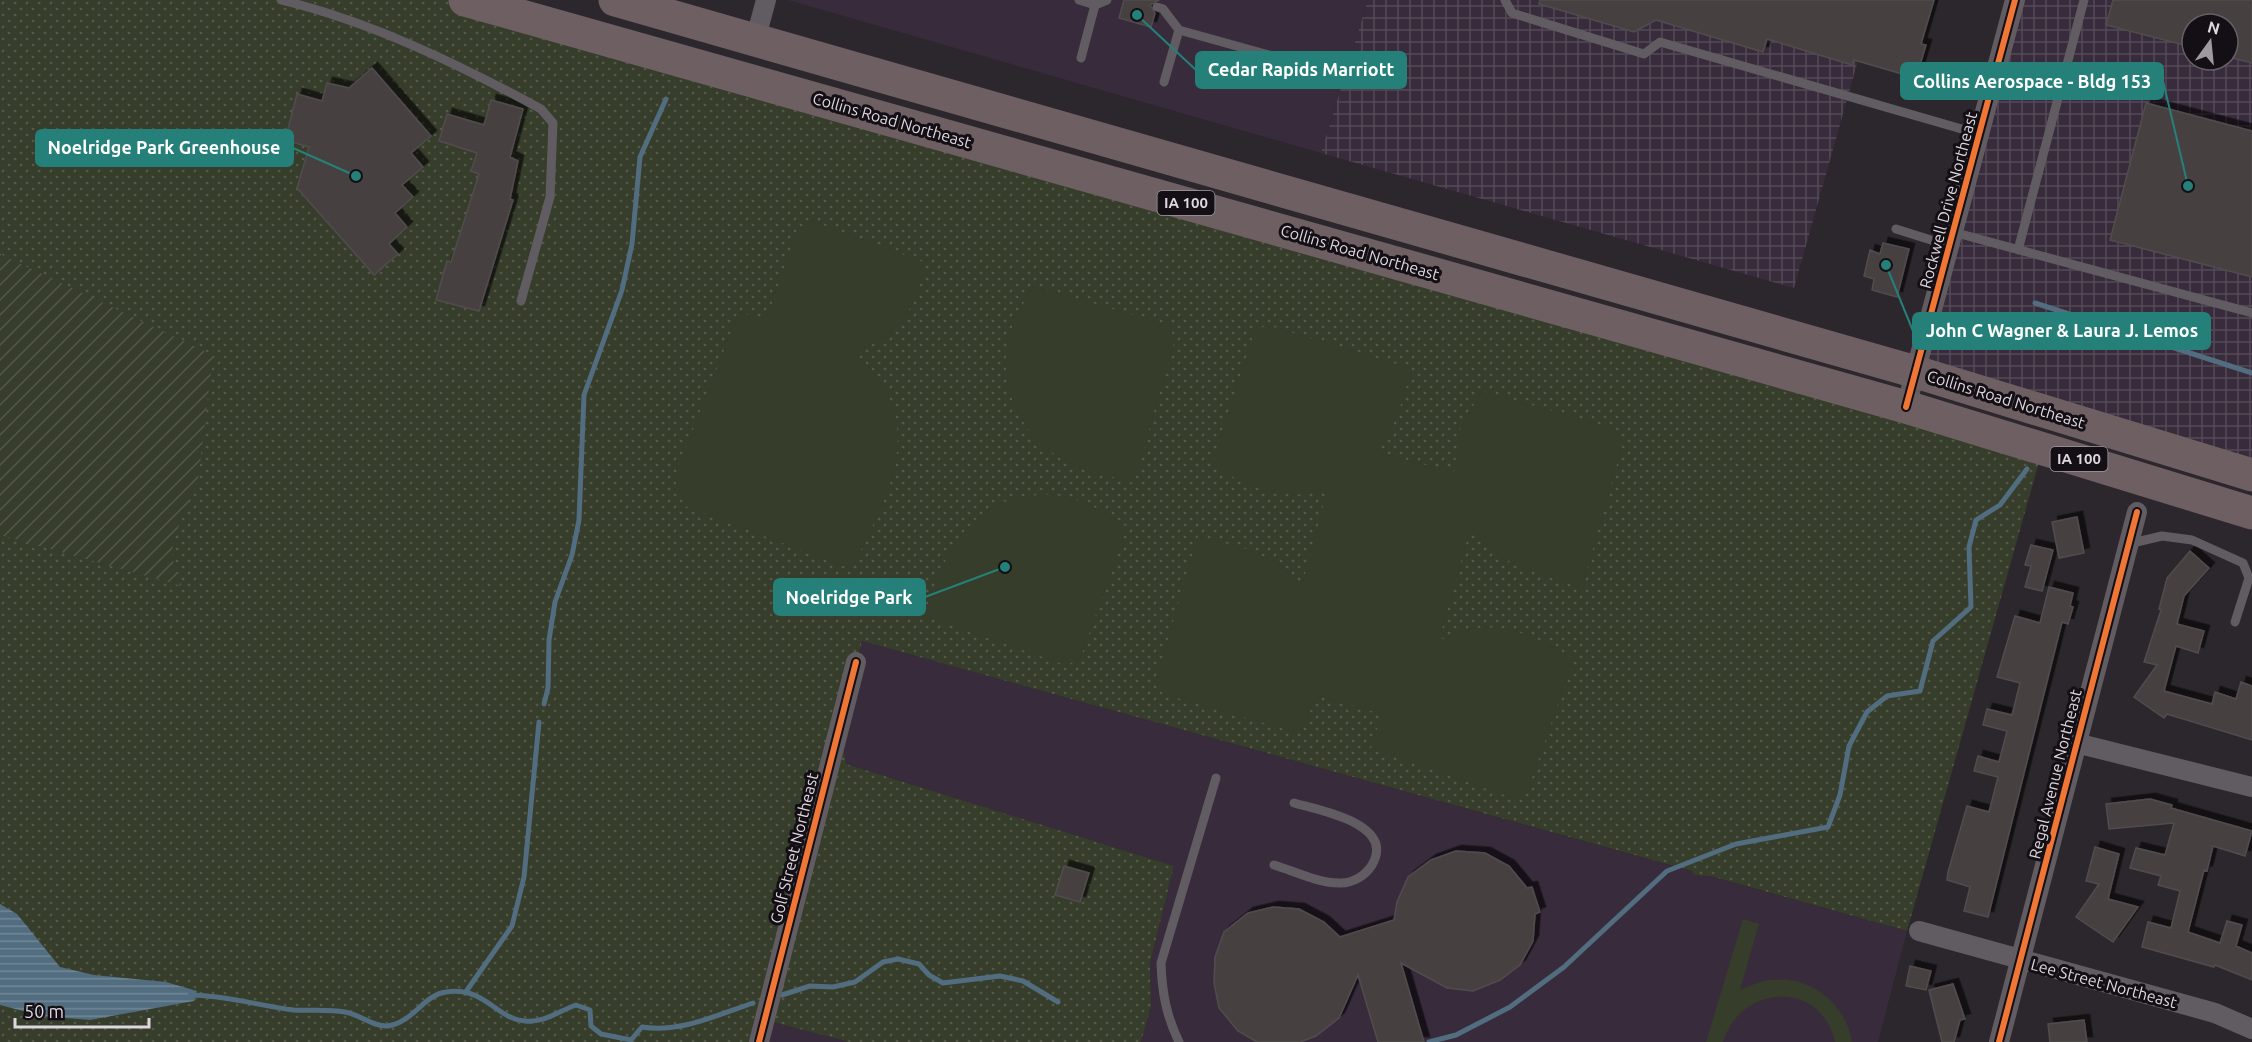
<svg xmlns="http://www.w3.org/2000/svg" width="2252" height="1042" viewBox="0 0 2252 1042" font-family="Ubuntu,sans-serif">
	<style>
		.built { fill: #382b3b }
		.industrial { fill: url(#industrial-grid); fill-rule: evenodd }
		.grass { fill: url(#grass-dots) }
		.garden { fill: url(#garden-furrows) }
		.pitch { fill: #363d2b }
		.water { fill: url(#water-rules) }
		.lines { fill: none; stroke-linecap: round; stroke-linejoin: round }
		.stream { stroke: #516d7f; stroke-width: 5 }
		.building { fill: #474141; stroke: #514c4e; stroke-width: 1.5; filter: url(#shadow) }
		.lane { stroke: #605c61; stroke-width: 9 }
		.street { stroke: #605c61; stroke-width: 20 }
		.highway { stroke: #6d5f62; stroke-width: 33 }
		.cycleway-casing { stroke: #130f14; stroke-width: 10 }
		.cycleway { stroke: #f07635; stroke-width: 6 }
		.labels { text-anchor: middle; stroke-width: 6; stroke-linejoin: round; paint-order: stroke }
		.shield { fill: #130f14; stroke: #a19ba2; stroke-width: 1.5 }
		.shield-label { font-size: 15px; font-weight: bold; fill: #ded7df }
		.street-label { font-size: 16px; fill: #ded7df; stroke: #130f14 }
		.leader { fill: none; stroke: #248079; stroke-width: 2 }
		.callout-dot { fill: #248079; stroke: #130f14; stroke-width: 2 }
		.callout { fill: #248079; stroke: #248079; stroke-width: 2 }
		.callout-label { font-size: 18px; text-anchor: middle; font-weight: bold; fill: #fff }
	</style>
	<defs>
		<pattern id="industrial-grid" width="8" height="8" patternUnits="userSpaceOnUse" patternTransform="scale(1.5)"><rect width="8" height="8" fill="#382b3b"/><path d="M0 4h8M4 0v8" fill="none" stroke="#544957"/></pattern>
		<pattern id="grass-dots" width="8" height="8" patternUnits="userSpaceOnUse" patternTransform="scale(1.5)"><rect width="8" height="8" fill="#363d2b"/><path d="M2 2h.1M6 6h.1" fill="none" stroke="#535849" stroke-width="1.8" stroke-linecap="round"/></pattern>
		<pattern id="garden-furrows" width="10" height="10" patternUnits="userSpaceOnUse" patternTransform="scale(1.5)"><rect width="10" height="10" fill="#363d2b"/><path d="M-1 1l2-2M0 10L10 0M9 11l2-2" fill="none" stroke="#535849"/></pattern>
		<pattern id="water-rules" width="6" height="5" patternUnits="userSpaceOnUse" patternTransform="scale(1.5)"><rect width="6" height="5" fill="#516d7f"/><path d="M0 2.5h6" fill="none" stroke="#728897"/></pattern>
		<filter id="shadow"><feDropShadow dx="5.5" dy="-5.5" stdDeviation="0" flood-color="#0009"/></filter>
	</defs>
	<rect width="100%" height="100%" fill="#2c272d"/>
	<path class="built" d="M788,0H1368L1321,153Z
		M862,641L1907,931L1878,1042H1141L1151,1007L1150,963L1174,866L846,764L840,726Z
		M765,1020L849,1042H759Z"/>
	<path class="industrial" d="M1368,0H1875L1794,288L1321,153Z
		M2015,0H2252V475L1916,372ZM2192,24H2228V60H2192Z"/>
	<path class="grass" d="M0,0H465L2043,448L1907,931L1710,876L1694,875L1692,871L862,641L840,726L846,764L1174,866L1150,963L1151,1007L1141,1042H849L765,1020L759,1042H0Z"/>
	<path class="garden" d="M0,254L213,355L198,480L173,540L172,558L182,586L0,535Z"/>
	<path class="pitch" d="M812,221L923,262C923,291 907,321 883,338C874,344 863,348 854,354C870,365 882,382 890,400C914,459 876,516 852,569L687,507L674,478L739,312L766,320L798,228Z
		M1033,286L1168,325L1175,339L1134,483C1108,475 1075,470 1053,453C1014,426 995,372 1012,327C1017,313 1026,299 1033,286Z
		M1267,325L1412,369L1397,417L1379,452L1454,473L1459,432L1481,391L1616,429L1623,443L1582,587C1540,575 1496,565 1471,526L1439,640C1446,639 1455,632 1464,630C1507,621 1538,638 1574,659L1527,792L1513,798L1371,748L1382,714L1318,696L1299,733L1163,694L1156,680L1198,536L1246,549L1279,564L1302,585L1328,488C1287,505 1248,485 1212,466L1254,332Z
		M1052,494L1087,503L1127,527L1080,659L1066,665L924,616C941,565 959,515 1015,498C1027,495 1040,496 1052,494Z
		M1743,919L1759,924L1740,990C1750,986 1759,981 1771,980C1810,975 1846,1003 1852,1042H1835C1821,980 1741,983 1723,1042H1706Z"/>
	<path class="water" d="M0,904L17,914L60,967L94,975L166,982L197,991L194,1001L90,1020L42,1016L0,1005Z"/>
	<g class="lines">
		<path class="stream" d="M2035,303L2252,373
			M544,704L548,688L549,640L555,602L572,555L579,520L584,395L622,290L632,244L640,157L666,99
			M465,993L512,926L524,877L539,722
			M190,995C225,995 260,1006 294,1010C311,1011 328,1009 345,1012C359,1014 373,1027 388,1026C414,1022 423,995 446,992C485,986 496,1019 525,1021C544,1023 559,1011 576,1005L590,1010L591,1026L601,1034L631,1040L642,1027C680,1033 717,1015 753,1003
			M782,995L810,986L833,987L855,982L883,962L898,959L919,964L929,975L943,983L1000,976L1023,981L1058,1002
			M1429,1042L1456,1035L1510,1007L1564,967L1667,871L1736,844L1828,827L1840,795L1849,746L1867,712L1887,696L1920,691L1933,641L1971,607L1969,547L1976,520L2000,505L2027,469"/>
	</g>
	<path class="building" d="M1124,0H1159L1150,5L1155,13L1151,27L1119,18Z
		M1540,0H1934L1921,44L1926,45L1916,78L1854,60L1852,65L1767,39L1763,52L1656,20L1634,32L1539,4Z
		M2113,0H2252V63L2228,57V24H2192V47L2106,25Z
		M372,68L431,136L411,153L423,167L402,185L413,197L395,213L407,227L389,244L398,254L374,275L297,188L309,147L285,140L297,94L322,101L327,83L349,88Z
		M491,100L523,109L510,157L518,161L510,199L513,200L479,311L436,300L447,261L451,262L479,174L471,171L477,153L439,141L447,114L484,125Z
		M2146,103L2252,131V277L2110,240Z
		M1883,243L1909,249L1897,297L1872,290L1874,279L1864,276L1870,250L1880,254Z
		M2077,517L2084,553L2059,558L2052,522Z
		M2031,545L2053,550L2042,591L2025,587L2031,566L2025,565Z
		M2190,551L2209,568L2184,596L2177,624L2204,631L2198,653L2176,646L2164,691L2212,704L2215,692L2236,699L2241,682L2252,686V740L2167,714L2164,718L2134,697L2157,665L2144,662L2161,610L2159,609L2167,578Z
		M2049,587L2073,593L2070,606L2073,607L2068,624L2062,622L1988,917L1964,911L1970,887L1947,880L1948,872L1967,806L1989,812L1998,777L1974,771L1978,756L1999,762L2007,731L1983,725L1987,709L2012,715L2020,683L1997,677L2015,616L2040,623Z
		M2150,799L2172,805L2171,808L2252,831L2245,856L2213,846L2207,871L2204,870L2188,932L2220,943L2227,921L2242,925L2236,946L2252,953V980L2215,965L2214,967L2142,947L2148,922L2171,928L2180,891L2158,885L2161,876L2130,868L2136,848L2165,855L2174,823L2109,829L2106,804Z
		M2095,847L2119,854L2108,899L2138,907L2113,942L2076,917L2099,884L2086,881Z
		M1456,851L1485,853L1509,866L1527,888L1532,887L1540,912L1535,914L1533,941L1520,965L1500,980L1473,991L1447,988L1401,963L1424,1042H1378L1358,975L1339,1018L1316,1036L1300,1042H1257L1238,1031L1219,1008L1214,983L1215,957L1224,932L1248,913L1273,907L1299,909L1324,922L1340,937L1394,920L1397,902L1408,877L1431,860Z
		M1064,866L1089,873L1080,902L1055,895Z
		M1910,966L1931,971L1926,990L1906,986Z
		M1953,984L1965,1019L1960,1020L1954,1042H1942L1929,990Z
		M2084,1020L2087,1042H2050L2048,1024Z"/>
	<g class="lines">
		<path class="lane" d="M281,0C372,22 460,65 541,109L553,123L550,197L521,301
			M1079,0L1095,5L1107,0
			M1505,0L1512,13L1644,54L1660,42L1979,134
			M1157,7L1163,9L1179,30L1319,69
			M1081,58L1095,5
			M1164,82L1179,30
			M1896,229L1950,246
			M1953,232L2252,313
			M2018,250L2084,0
			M2128,544L2162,536L2192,540L2243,563L2249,578L2235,622
			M1274,865C1294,871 1320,884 1341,883C1353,883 1365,876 1372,865C1396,823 1318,810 1294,803
			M1179,1042C1166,1015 1162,992 1161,963L1216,778"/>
		<path class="street" d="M755,41L766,0
			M1906,407L2015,0
			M2076,743L2252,787
			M1919,931L2215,1013L2252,1029
			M759,1042L856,662
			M1999,1042L2137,512"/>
		<path class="highway" d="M465,0L1906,407L2252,513
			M615,0L1916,372L2252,475"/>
		<defs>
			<path id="cycleway" d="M1906,407L2015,0
				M759,1042L856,662
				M1999,1042L2137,512"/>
		</defs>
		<use href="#cycleway" class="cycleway-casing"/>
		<use href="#cycleway" class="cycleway"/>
	</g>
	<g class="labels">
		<g class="shield">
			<rect x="1157.5" y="191" width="57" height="24" rx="4.5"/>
			<rect x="2050.5" y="447" width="57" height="24" rx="4.5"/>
		</g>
		<g class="shield-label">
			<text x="1186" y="208">IA 100</text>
			<text x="2079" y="464">IA 100</text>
		</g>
		<g class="street-label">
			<text transform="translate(892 120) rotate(16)" y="6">Collins Road Northeast</text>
			<text transform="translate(1948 200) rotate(-75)" y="6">Rockwell Drive Northeast</text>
			<text transform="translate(1360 252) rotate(16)" y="6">Collins Road Northeast</text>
			<text transform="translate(2006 399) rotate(17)" y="6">Collins Road Northeast</text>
			<text transform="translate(2055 774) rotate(-76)" y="6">Regal Avenue Northeast</text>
			<text transform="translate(794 848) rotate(-76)" y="6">Golf Street Northeast</text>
			<text transform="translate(2104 983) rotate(15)" y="6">Lee Street Northeast</text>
		</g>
	</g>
	<path class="leader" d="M1137 15L1196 70M2188 186L2163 81M356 176L293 148M1886 265L1913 331M1005 567L925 597"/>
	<g class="callout-dot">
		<circle cx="1137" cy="15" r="6"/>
		<circle cx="2188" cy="186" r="6"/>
		<circle cx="356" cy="176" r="6"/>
		<circle cx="1886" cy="265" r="6"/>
		<circle cx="1005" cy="567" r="6"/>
	</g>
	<g class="callout">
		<rect x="1196" y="52" width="210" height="36" rx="6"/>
		<rect x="1901" y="63" width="262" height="36" rx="6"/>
		<rect x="36" y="130" width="257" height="36" rx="6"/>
		<rect x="1913" y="313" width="297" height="36" rx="6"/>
		<rect x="774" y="579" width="151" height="36" rx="6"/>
	</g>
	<g class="callout-label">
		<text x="1301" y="76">Cedar Rapids Marriott</text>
		<text x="2032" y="88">Collins Aerospace - Bldg 153</text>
		<text x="164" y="154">Noelridge Park Greenhouse</text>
		<text x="2062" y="337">John C Wagner &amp; Laura J. Lemos</text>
		<text x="849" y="604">Noelridge Park</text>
	</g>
	<g transform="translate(2210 42) rotate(15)"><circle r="28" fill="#130f14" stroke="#645f65" stroke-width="1.5"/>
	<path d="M0-4.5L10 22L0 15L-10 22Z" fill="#a099a1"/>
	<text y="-9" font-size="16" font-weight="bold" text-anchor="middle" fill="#ded7df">N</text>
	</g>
	<path d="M15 1018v9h134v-9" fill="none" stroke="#ded7df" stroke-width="3"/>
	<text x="24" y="1018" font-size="18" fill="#ded7df" stroke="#130f14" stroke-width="4.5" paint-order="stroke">50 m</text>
</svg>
